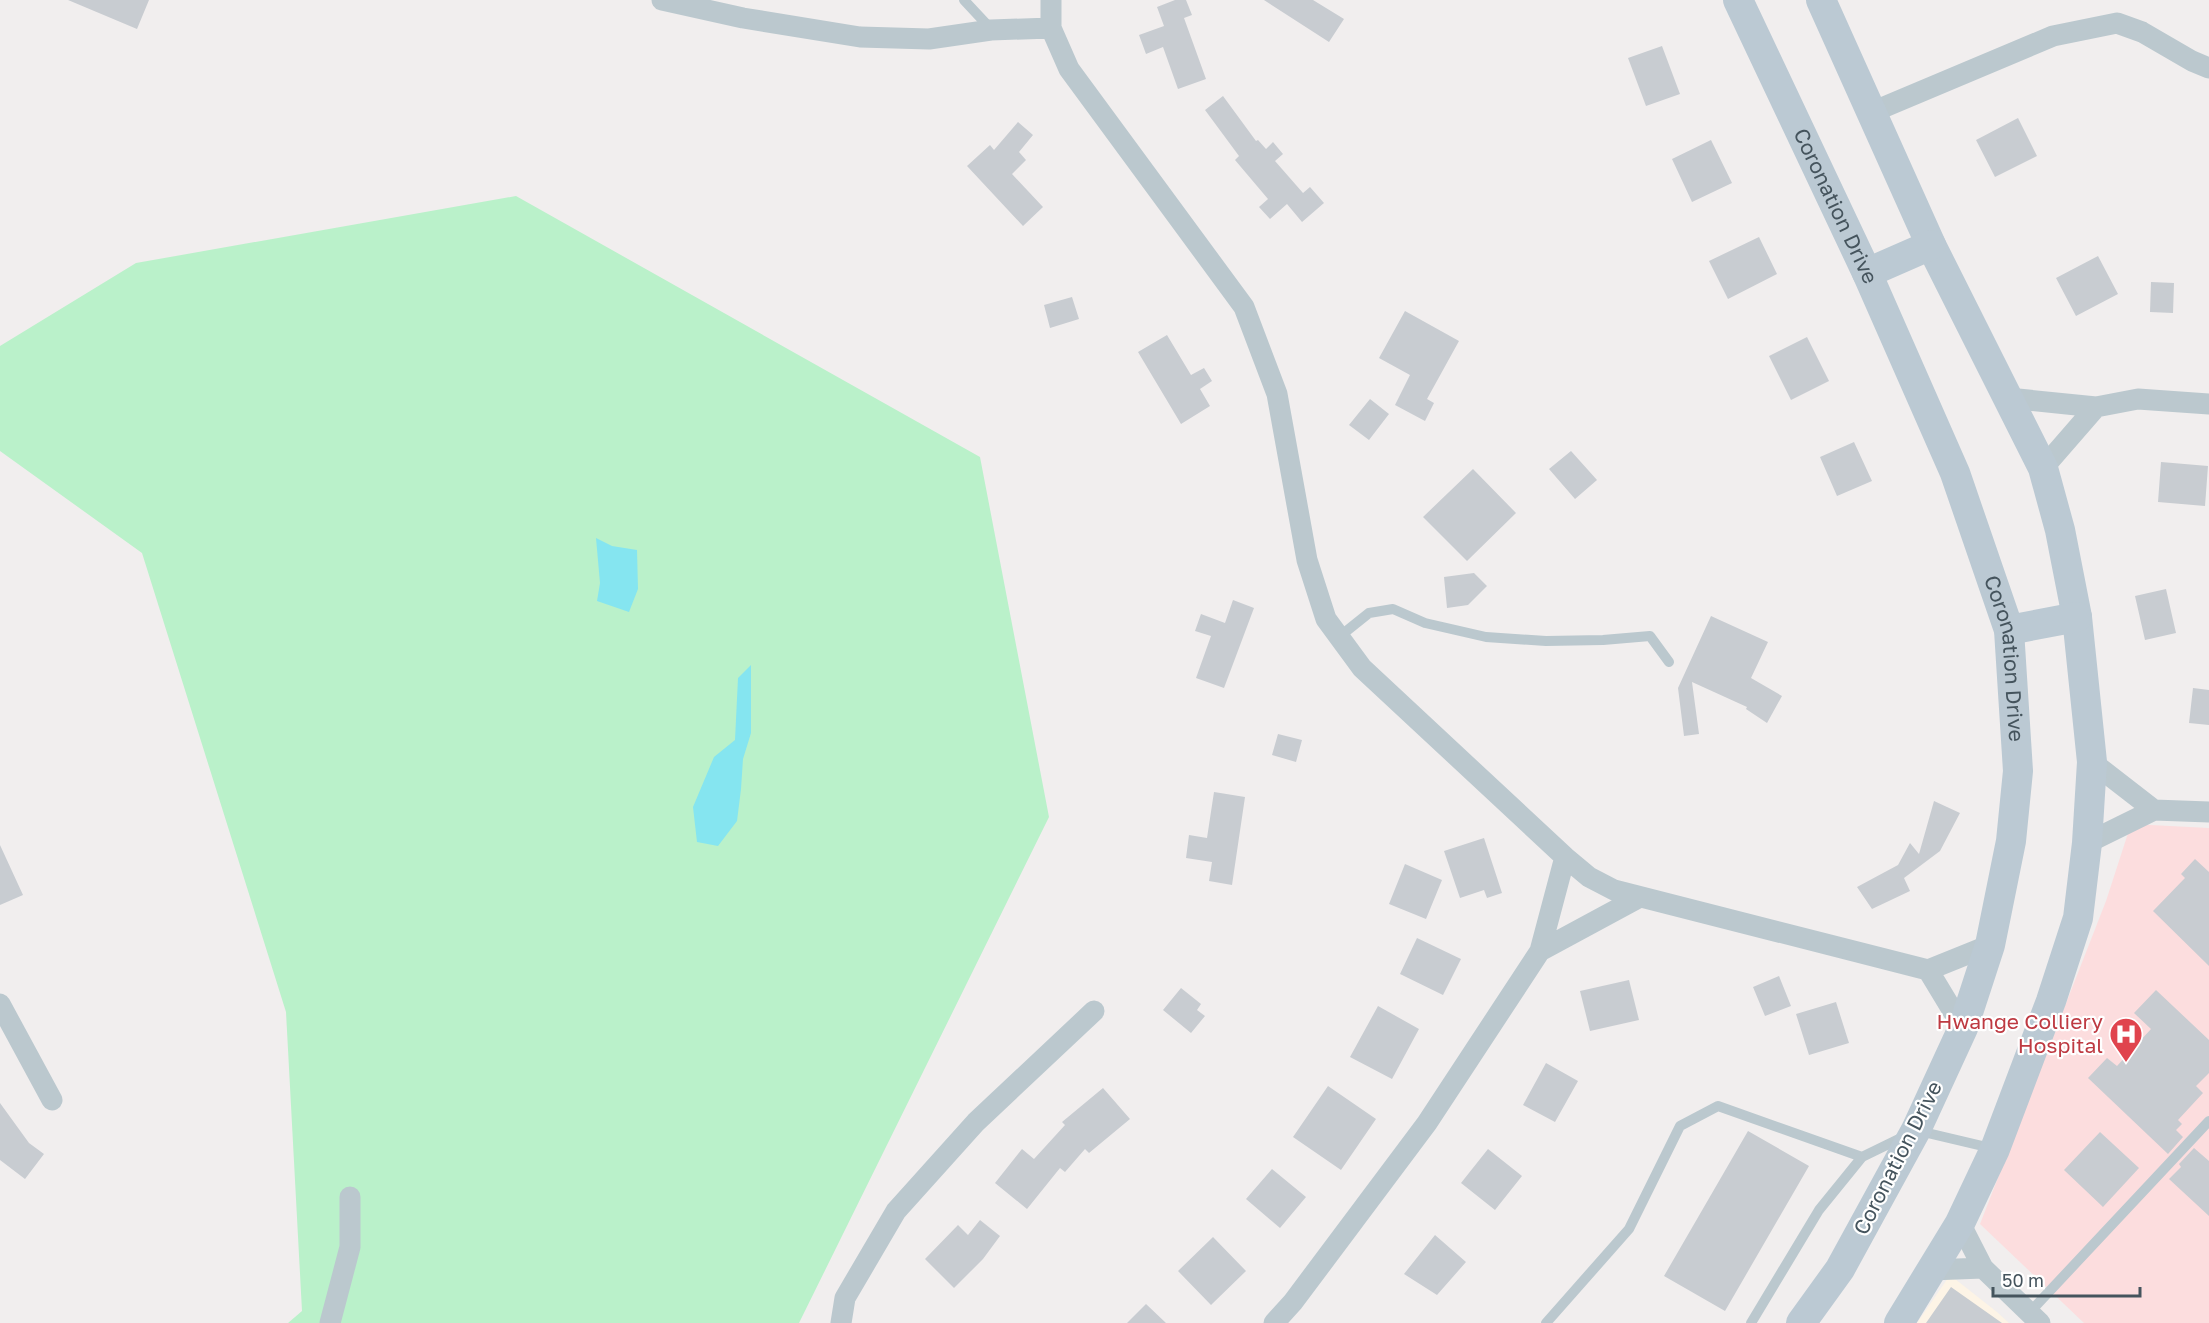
<svg xmlns="http://www.w3.org/2000/svg" width="2209" height="1323" viewBox="0 0 2209 1323" font-family="'Golos Text',sans-serif">
	<style>
		.commercial { fill: #fdf4e6 }
		.medical { fill: #fcddde }
		.green { fill: #baf1ca }
		.water { fill: #85e5f0 }
		.building { fill: #c8ccd1 }
		.lines { fill: none; stroke-linecap: round; stroke-linejoin: round }
		.lane { stroke: #bbc8ce; stroke-width: 10 }
		.street { stroke: #bbc8ce; stroke-width: 21 }
		.secondary { stroke: #bbc9d3; stroke-width: 30 }
		.labels { text-anchor: middle; stroke-width: 4.5; stroke-linejoin: round; paint-order: stroke }
		.street-label { font-size: 21px; fill: #45545d; stroke: #fff }
		.health-label { font-size: 21px; fill: #be3a42; stroke: #fff; text-anchor: end }
	</style>
	<rect width="100%" height="100%" fill="#f1eeee"/>
	<path class="commercial" d="M1950,1275L1997,1312L2009,1323H1917Z"/>
	<path class="medical" d="M2131,824L2209,828V1323H2084L1980,1224L2106,901Z"/>
	<path class="green" d="M516,196L980,457L1049,817L799,1323H288L302,1311L286,1012L142,553L0,451V346L136,263Z"/>
	<path class="water" d="M596,538L612,546L637,550L638,589L629,612L597,601L600,583Z
		M751,665V733L743,759L741,789L737,821L718,846L697,842L693,807L714,757L735,740L738,678Z"/>
	<path class="building" d="M68,0H149L137,29Z
		M1175,0H1186L1192,15L1184,18L1206,79L1178,89L1163,47L1146,54L1139,35L1164,26L1157,7Z
		M1264,0H1313L1344,19L1329,42Z
		M1662,46L1680,94L1646,106L1628,58Z
		M1223,96L1256,141L1258,140L1266,149L1273,142L1283,154L1275,161L1303,193L1310,187L1324,203L1302,222L1287,204L1270,219L1259,207L1268,199L1235,160L1239,156L1205,110Z
		M2018,118L2037,156L1995,177L1976,140Z
		M1018,122L1033,135L1019,152L1026,160L1012,174L1043,207L1023,226L967,166L990,145L994,150Z
		M1711,140L1732,183L1692,202L1672,159Z
		M1759,237L1777,274L1728,299L1709,261Z
		M2098,256L2118,294L2076,316L2056,278Z
		M2151,282L2174,283L2173,313L2150,312Z
		M1072,297L1079,319L1050,328L1044,305Z
		M1405,311L1459,341L1427,399L1434,403L1425,421L1395,405L1410,375L1379,358Z
		M1167,335L1191,375L1204,368L1212,381L1200,389L1210,406L1181,424L1138,352Z
		M1807,337L1829,381L1791,400L1769,356Z
		M1370,399L1389,414L1369,440L1349,425Z
		M1854,442L1872,481L1837,496L1820,457Z
		M1571,451L1597,480L1575,499L1549,469Z
		M2161,462L2208,466L2205,506L2158,502Z
		M1473,469L1516,513L1467,561L1423,517Z
		M1474,573L1487,586L1468,605L1447,608L1444,577Z
		M2166,589L2176,633L2145,640L2135,596Z
		M1233,600L1254,608L1224,688L1196,678L1211,636L1195,631L1201,614L1225,623Z
		M1711,616L1768,642L1751,678L1782,696L1767,723L1746,709L1747,707L1692,682L1699,734L1684,736L1678,688Z
		M2193,688L2209,690V725L2189,723Z
		M1278,734L1302,740L1296,762L1272,755Z
		M1214,792L1245,797L1232,885L1209,881L1212,862L1186,858L1189,835L1207,838Z
		M1934,801L1960,813L1940,851L1904,878L1910,891L1872,909L1857,887L1898,865L1910,843L1919,854Z
		M1484,838L1502,893L1487,898L1484,890L1460,898L1444,851Z
		M0,845L23,895L0,905Z
		M2195,859L2209,872V966L2153,911L2185,878L2181,874Z
		M1405,864L1442,880L1426,919L1389,904Z
		M1417,938L1461,959L1443,995L1400,974Z
		M1779,976L1791,1006L1765,1016L1753,987Z
		M1629,980L1639,1020L1590,1031L1580,991Z
		M1181,988L1201,1004L1197,1010L1205,1016L1191,1033L1163,1010Z
		M2156,990L2209,1040V1073L2196,1086L2203,1093L2178,1120L2182,1124L2176,1130L2183,1137L2168,1154L2088,1078L2107,1058L2117,1066L2151,1029L2134,1013Z
		M1836,1002L1849,1043L1809,1055L1796,1014Z
		M1378,1006L1419,1029L1392,1079L1350,1057Z
		M1546,1063L1578,1081L1555,1122L1523,1105Z
		M1328,1086L1376,1119L1341,1170L1293,1137Z
		M1103,1088L1130,1119L1089,1153L1085,1149L1065,1172L1060,1168L1027,1209L995,1183L1022,1149L1034,1159L1065,1125L1062,1122Z
		M0,1103L29,1143L44,1154L25,1179L0,1160Z
		M1748,1131L1809,1166L1725,1311L1664,1276Z
		M2100,1132L2139,1168L2103,1207L2064,1170Z
		M2194,1148L2209,1161V1216L2169,1179L2181,1167L2179,1164Z
		M1488,1149L1522,1176L1495,1210L1461,1183Z
		M1272,1169L1306,1197L1280,1228L1246,1199Z
		M980,1220L1000,1236L983,1259L954,1288L925,1259L958,1225L968,1235Z
		M1435,1235L1466,1262L1437,1295L1404,1274Z
		M1213,1237L1246,1271L1211,1305L1178,1271Z
		M1951,1287L2002,1323H1926Z
		M1146,1304L1166,1323H1127Z"/>
	<g class="lines">
		<path class="lane" d="M964,0L991,29
			M1339,637L1369,613L1393,609L1425,623L1486,637L1546,641L1603,640L1650,636L1669,662
			M1919,1131L1991,1148
			M2029,1313L2209,1121
			M1546,1323L1629,1229L1680,1126L1718,1106L1862,1157
			M1751,1323L1819,1210L1862,1157L1905,1136"/>
		<path class="street" d="M662,0L743,18L860,37L929,39L991,30L1051,28
			M1051,0V28L1069,69L1244,307L1277,394L1307,560L1326,619L1362,668L1565,857L1589,877L1614,890L1928,970L1990,945
			M1870,113L2053,36L2117,23L2142,32L2192,61L2209,68
			M2008,398L2096,407L2138,399L2209,404
			M2043,468L2096,407
			M2092,762L2154,810
			M2087,843L2154,810L2209,812
			M1540,951L1565,857
			M1928,970L1963,1028
			M0,1004L52,1100
			M1960,1223L1983,1268L2040,1323
			M1931,1270L1983,1268
			M330,1323L350,1247V1197
			M841,1323L845,1298L896,1211L976,1122L1094,1011
			M1274,1323L1293,1302L1427,1123L1540,951L1640,897"/>
		<g class="secondary">
			<path id="s1" d="M1738,0L1867,273L1955,473L2009,630L2018,771L2011,841L1990,945L1963,1028L1916,1130L1840,1269L1801,1323"/>
			<path d="M1821,0L1931,245L2043,468L2060,530L2077,617L2092,762L2087,843L2078,918L2051,1001L1995,1149L1960,1223L1899,1323"/>
			<path d="M1867,273L1931,245"/>
			<path d="M2009,630L2077,617"/>
		</g>
	</g>
	<defs>
		<symbol id="hospital-pin" viewBox="-11 -11 22 30"><path d="M0 17L-7.5 6A9.5 9.5 0 1 1 7.5 6Z" fill="#e0444e" stroke="#fff"/><path d="M-5-5h3v3.5h4V-5h3V5h-3V1.5h-4V5h-3Z" fill="#fff"/></symbol>
	</defs>
	<g fill-rule="evenodd">
		<use href="#hospital-pin" x="2107" y="1015" width="38" height="52"/>
	</g>
	<g class="labels">
		<g class="street-label">
			<text dy="7" stroke="none"><textPath href="#s1" startOffset="228">Coronation Drive</textPath></text>
			<text dy="7" stroke="none"><textPath href="#s1" startOffset="714">Coronation Drive</textPath></text>
			<text transform="translate(1898 1158) rotate(-63)" y="7">Coronation Drive</text>
		</g>
		<g class="health-label">
			<text x="2103" y="1029">Hwange Colliery<tspan x="2103" dy="24">Hospital</tspan></text>
		</g>
	</g>
	<path d="M1993 1287v9h147v-9" fill="none" stroke="#45545d" stroke-width="3"/>
	<text x="2002" y="1287" font-size="18" fill="#45545d" stroke="#ffffff" stroke-width="4.5" paint-order="stroke">50 m</text>
</svg>
